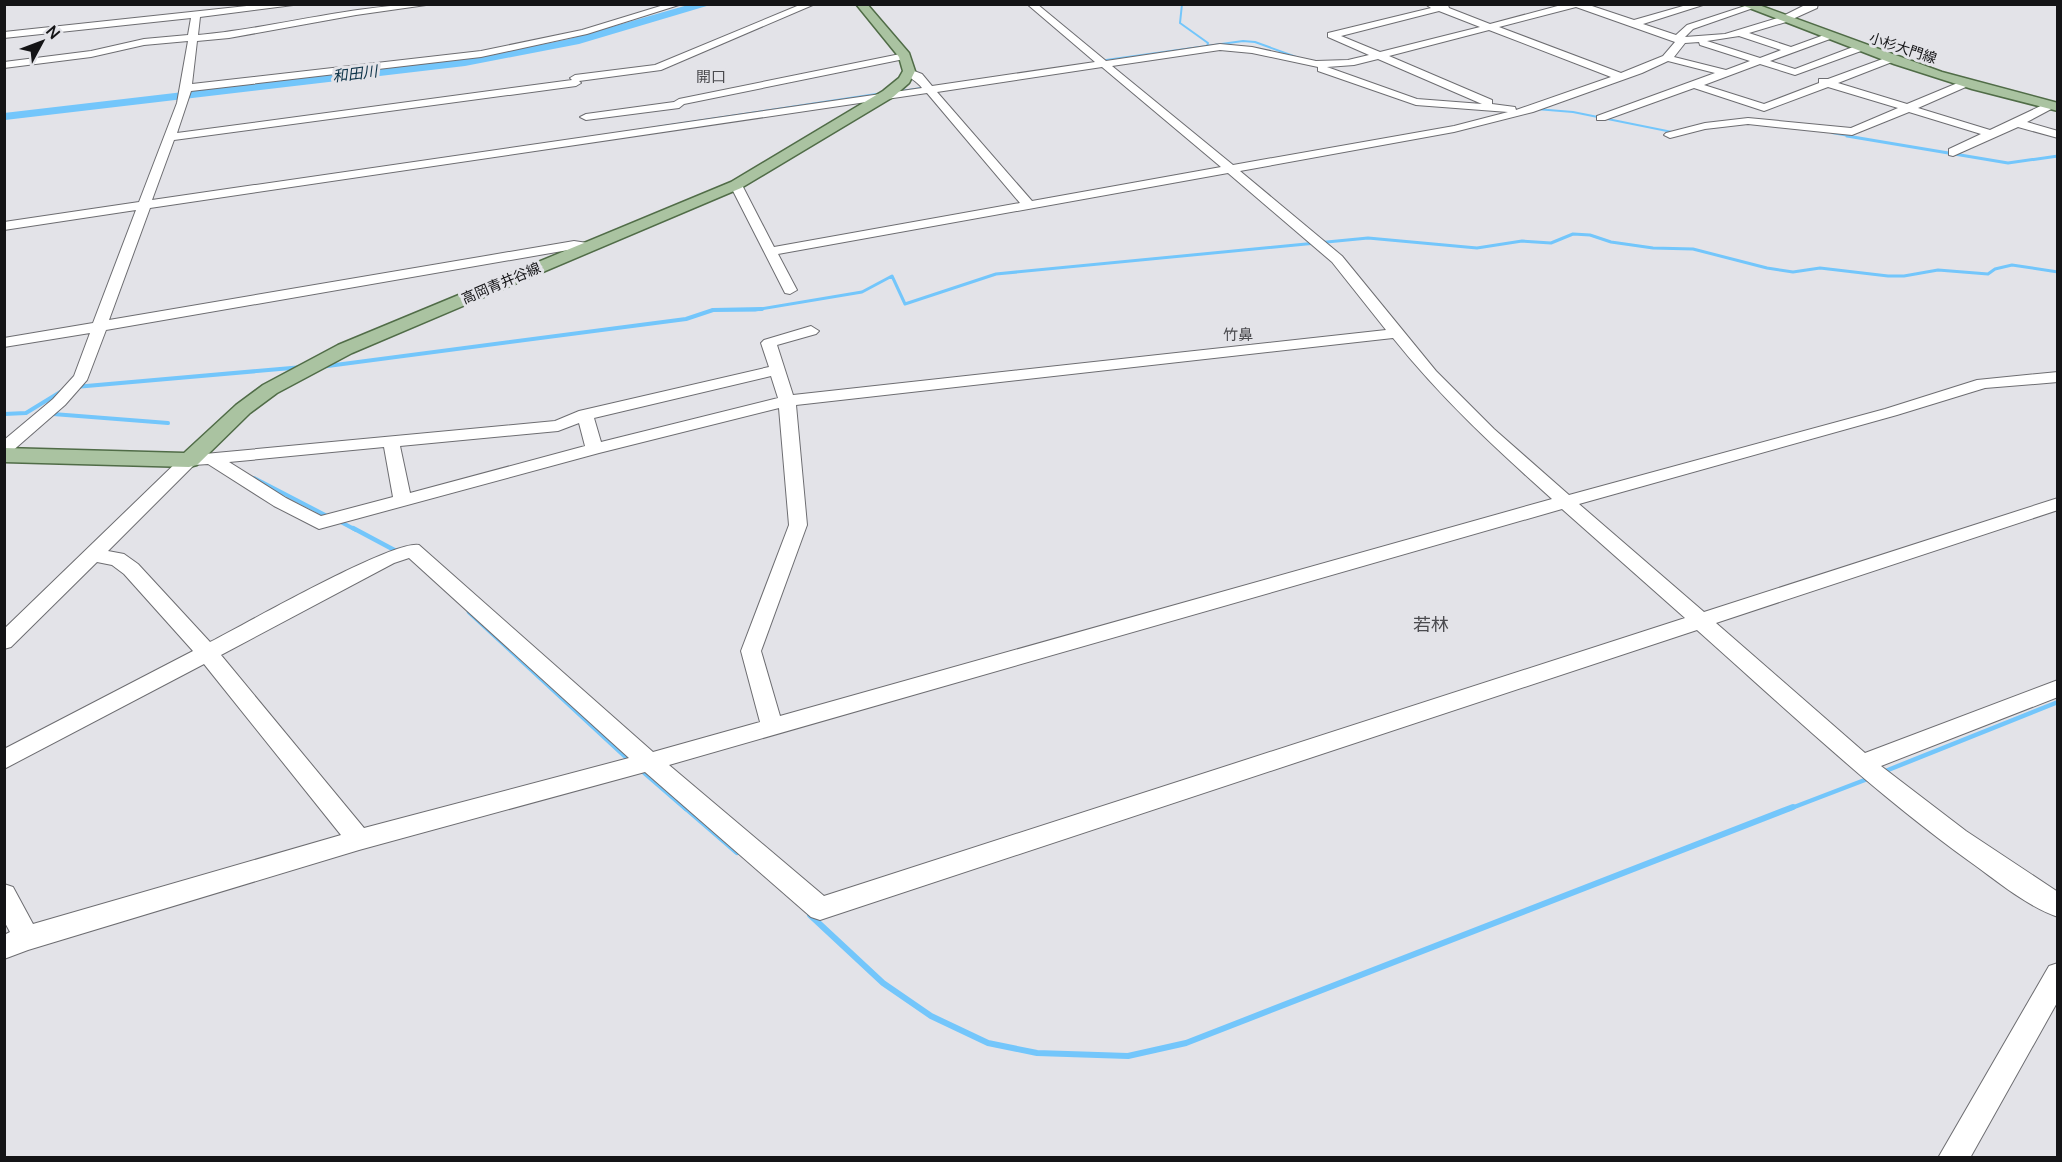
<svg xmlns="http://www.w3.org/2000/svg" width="2062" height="1162" viewBox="0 0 2062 1162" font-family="Manrope,'Noto Sans JP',sans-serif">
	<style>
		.water { fill: #73c6fb }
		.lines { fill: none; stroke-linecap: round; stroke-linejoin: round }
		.stream-far4 { stroke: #73c6fb; stroke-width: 2 }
		.stream-far3 { stroke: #73c6fb; stroke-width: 3 }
		.stream-far2 { stroke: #73c6fb; stroke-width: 4 }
		.stream-far1 { stroke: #73c6fb; stroke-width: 4.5 }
		.stream { stroke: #73c6fb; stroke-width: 6 }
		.minor-casing { stroke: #6d6d71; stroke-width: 2 }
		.major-casing { stroke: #506c47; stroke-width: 3 }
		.minor { fill: #fff; fill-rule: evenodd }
		.major { fill: #aac3a1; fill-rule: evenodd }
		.labels { text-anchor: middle; stroke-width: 6; stroke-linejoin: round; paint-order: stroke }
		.far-street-label { font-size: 14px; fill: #141416; stroke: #e3e3e8 }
		.far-water-label { font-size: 15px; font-style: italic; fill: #0c3247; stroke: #e3e3e8 }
		.far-neighbourhood-label { font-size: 15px; fill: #4a4a4e; stroke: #e3e3e8 }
		.neighbourhood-label { font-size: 18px; fill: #4a4a4e; stroke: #e3e3e8 }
	</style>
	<rect width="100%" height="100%" fill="#e3e3e8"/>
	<path class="water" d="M688,5H710L579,44L465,66L5,120L4,113L475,58L569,39Z"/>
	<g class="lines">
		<path class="stream-far4" d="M1207,46L1243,41L1255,42L1299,58
			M1099,61L1207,46L1208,43L1180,23L1182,4
			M895,92L928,87
			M1536,109L1573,112L1672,132
			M657,127L883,93
			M1832,133L1855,137"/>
		<path class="stream-far3" d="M1847,136L2008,163L2058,156
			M712,310H755L862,292L892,276L905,304L996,274L1368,238L1477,248L1522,241L1551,243L1573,234L1590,235L1611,242L1653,248L1693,249L1767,268L1793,272L1820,268L1888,276H1904L1938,270L1988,274L1995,269L2012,265L2058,272"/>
		<path class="stream-far2" d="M320,367L686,319L713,310L762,309
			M75,387L303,367
			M4,414L26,413L62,391
			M53,414L168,423
			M254,478L329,517
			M337,520L356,530"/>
		<path class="stream-far1" d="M353,528L398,552
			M469,612L630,761
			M641,770L686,809
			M1883,772L2058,702
			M1789,809L1870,778"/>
		<path class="stream" d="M685,807L737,852
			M810,915L883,983L931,1016L988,1043L1037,1053L1128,1056L1186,1043L1793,807"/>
		<defs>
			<path id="minor" d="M266,4H301L200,17L198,35C277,28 353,4 433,4L356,15L229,38L197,41L192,84L481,51L582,30L667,4H682L587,34L481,57L191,91L177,133L572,80L570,78L575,75L655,65L802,4H815L661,70L579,81L581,83L576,86L174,140L152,200L922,88C917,81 909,78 904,72L909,69L922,74L932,86L1095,62L1027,4H1037L1106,61L1220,44L1252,47L1316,61L1348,60L1369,55L1328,37V33L1431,8L1425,4L1448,5L1449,8L1490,24L1565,4H1586L1634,20L1690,4H1706L1643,24L1676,35L1687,25L1748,5L1756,7L1693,29L1685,37L1725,34L1781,17L1807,4H1818L1817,8L1786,22L1749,33L1791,47L1824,35H1830V39L1770,61L1795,69L1853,47H1861V51L1795,75L1760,64L1704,85L1764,104L1819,83V79H1828L1888,57L1892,58V62L1838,83L1907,104L1960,82H1968V86L1918,108L1990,130L2047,103H2055V107L2027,122L2058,131V138L2018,127L1953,156L1949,155V149L1981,134L1909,112L1852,135L1748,124L1705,129L1670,138L1664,135L1666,133L1705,123L1748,118L1851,128L1898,108L1828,87L1764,111L1694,88L1605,120H1597V116L1715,73L1668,61L1642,73L1533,112L1454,132L1240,171L1342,256L1436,371L1494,429L1569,495L1885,409L1977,380L2058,372V382L1985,388L1897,415L1579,504L1704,612L2058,498V510L1716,623L1865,753L2058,680V697L1881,766L1966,831L2058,892V917C2026,906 1996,880 1969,861C1872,791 1786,709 1697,630L820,920L811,917L645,772L359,850L28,950L4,959V935L10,932L4,921V884L13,887L33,924L341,835L204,664L4,769V749L193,651L124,574L112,565L97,562L11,647L4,649V629L183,456L555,421L579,411L769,367L761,343L764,340L811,326L819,331L816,334L777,345L793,395L1386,330L1332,262L1228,173L778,254L797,290L790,294L785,293L730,185L732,182H740L742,185L774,247L1020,203L927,93L150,208L109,320L574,241L594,244L596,247L589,251L574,249L106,330L87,380L65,405L10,453L4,454V440L53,399L74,376L90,333L4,347V338L93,323L136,210L4,230V222L139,202L177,103L188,41L144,45L91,57L4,68V62L91,51L144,39L188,35L191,18L4,38V32ZM1576,7L1675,42L1663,56L1621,73L1499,27ZM1439,11L1480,27L1380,52L1341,36ZM1489,30L1611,77L1516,110L1515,107L1492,104V100L1389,56ZM1739,36L1781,50L1760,58L1707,41ZM1699,42L1700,45L1750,61L1726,70L1674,57L1685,43ZM1220,50L1252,53L1318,67V71L1416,105L1508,112L1454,126L1233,165L1112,66ZM1378,59L1482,104L1417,99L1327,67L1354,65ZM1102,67L1221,167L1032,201L937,92ZM1393,338C1441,398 1495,448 1552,499L780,716L761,651L807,525L796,405ZM771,376L778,398L601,442L594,418ZM779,408L789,525L741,651L760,722L653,752L419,545C394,539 242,626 210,642L138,564L124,554L108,551L194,465L208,464L274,506L319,529L599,453ZM579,423L585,446L410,493L400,446L558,431ZM384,447L393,497L321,516L286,498L229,462ZM1562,509L1685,618L824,896L669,765ZM409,558L629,758L364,828L221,655L394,563Z
				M905,53L909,54V58L684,104L679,108L586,120L580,117L586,114L674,102L679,99Z
				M2058,963V1001L1970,1158H1938L2049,966Z"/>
			<path id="major" d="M856,4H867L909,53L915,71L909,83L893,97L741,188L352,353L277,393L250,413L197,465L189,467L4,462V448L184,453L236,405L263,385L338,345L731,182L883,91L899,78L903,71L899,57Z
				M1739,4H1756L1942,72L2058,103V111L1972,89L1894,64Z"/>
		</defs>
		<use href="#minor" class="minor-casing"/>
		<use href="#major" class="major-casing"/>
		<use href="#minor" class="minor"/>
		<use href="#major" class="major"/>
	</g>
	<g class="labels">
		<g class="far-street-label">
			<text transform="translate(1903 48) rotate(18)" y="5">小杉大門線</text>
			<text transform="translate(501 283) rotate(-23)" y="5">高岡青井谷線</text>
		</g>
		<g class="far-water-label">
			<text transform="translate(355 74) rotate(-7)" y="5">和田川</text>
		</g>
		<g class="far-neighbourhood-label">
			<text x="711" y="82">開口</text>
			<text x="1238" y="340">竹鼻</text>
		</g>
		<g class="neighbourhood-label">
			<text x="1431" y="631">若林</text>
		</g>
	</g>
	<rect width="2062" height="1162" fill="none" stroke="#141416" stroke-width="12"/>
	<g transform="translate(42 42) rotate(49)" stroke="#e3e3e8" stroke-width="4.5" paint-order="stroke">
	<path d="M0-4.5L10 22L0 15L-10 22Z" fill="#141416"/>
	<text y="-9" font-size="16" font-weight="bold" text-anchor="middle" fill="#141416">N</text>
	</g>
</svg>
